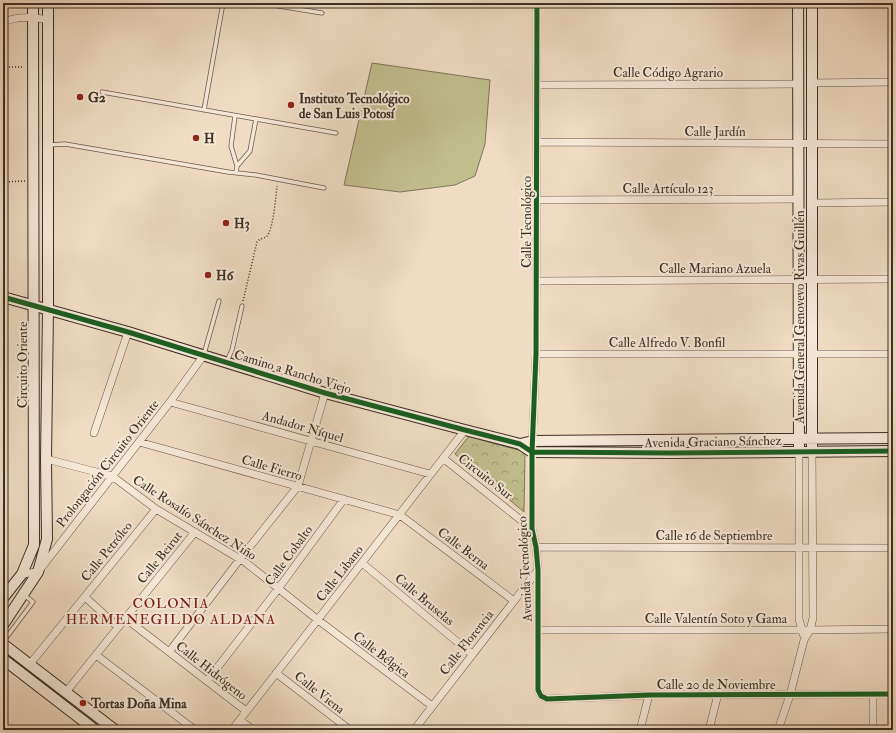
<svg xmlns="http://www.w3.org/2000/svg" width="896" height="733" viewBox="0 0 896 733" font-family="'IM FELL Double Pica',serif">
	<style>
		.park { fill: url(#park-crowns); stroke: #7f7659 }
		.pitch { fill: #c1be8e; stroke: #7f7659 }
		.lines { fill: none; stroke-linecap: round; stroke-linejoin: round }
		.lane-casing { stroke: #6a5a4c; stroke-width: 5 }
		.street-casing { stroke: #6a5a4c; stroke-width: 8 }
		.secondary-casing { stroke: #3d2f24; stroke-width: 12 }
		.path { stroke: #3d2f24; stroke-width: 1.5; stroke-dasharray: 1 2; stroke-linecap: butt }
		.lane { stroke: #f5e8d7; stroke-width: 3.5 }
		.street { stroke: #f5e8d7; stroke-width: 7 }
		.secondary { stroke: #f5e8d7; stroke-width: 10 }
		.cycleway-casing { stroke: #f5e8d7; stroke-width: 8 }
		.cycleway { stroke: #1b5e20; stroke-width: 5 }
		.poi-dot { fill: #8f2418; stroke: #f5e8d7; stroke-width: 1.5 }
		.labels { text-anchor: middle; stroke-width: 4; stroke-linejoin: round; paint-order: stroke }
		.street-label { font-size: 13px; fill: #3d2f24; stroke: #f5e8d7 }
		.poi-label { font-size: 13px; font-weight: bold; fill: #3d2f24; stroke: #f5e8d7; text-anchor: start }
		.neighbourhood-label { font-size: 14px; letter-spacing: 1px; fill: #7a1f14; stroke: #f5e8d7 }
	</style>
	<defs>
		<pattern id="park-crowns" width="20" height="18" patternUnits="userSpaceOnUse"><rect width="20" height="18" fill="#c1be8e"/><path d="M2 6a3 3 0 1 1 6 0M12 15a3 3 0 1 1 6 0" fill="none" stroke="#9e9b74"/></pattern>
	</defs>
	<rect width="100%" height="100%" fill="#f0dcc2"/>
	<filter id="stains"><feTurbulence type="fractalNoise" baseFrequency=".005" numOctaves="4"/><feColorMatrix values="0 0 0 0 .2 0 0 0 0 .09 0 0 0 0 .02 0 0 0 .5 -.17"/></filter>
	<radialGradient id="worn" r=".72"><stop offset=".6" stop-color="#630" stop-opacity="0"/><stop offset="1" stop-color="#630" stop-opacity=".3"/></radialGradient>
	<path class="park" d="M469,436L525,452L524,512L455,454Z"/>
	<path class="pitch" d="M372,63L490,80L485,144L475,176L455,185L400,192L344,185Z"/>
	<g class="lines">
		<defs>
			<path id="lane" d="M260,3L322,13
				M102,92L336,133
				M204,110L223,3
				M235,116L231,146L237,166L236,173
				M49,145L65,144L228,172L256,175L324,188
				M237,166L250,151L256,119
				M204,354L219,301
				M227,361L232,350L242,306
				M3,642L33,602L24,595"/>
			<path id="street" d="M537,3L536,354L532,452V529L536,547L538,570V690L541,696L547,699L649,695L893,694
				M648,3L798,4
				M3,22C18,16 32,17 48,20
				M812,83L893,82
				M538,85L798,84
				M538,142L893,144
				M537,200L799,199
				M813,203L893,202
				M537,281L893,279
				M536,354H799
				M812,354H893
				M170,402L430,474
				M94,433L128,332
				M139,442L400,515L514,601
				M799,451V619L803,634
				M443,458L532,529
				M46,459L112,476L156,509L245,562L318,620L432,706
				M536,547L893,548
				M362,563L472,654
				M22,574L38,572L170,402L204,355
				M85,597L118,627
				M125,618L246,711
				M538,630H810L893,629
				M169,652L240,559L298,486L325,393
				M96,655L195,730
				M30,664L156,509
				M276,673L350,730
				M207,681L278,589L344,499
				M66,692L195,532
				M240,720L253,730
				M232,730L465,430
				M414,730L538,570
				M640,730L649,695
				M709,730L718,694
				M778,730L790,695L804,640L810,630L813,618L812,451
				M873,730V694"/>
			<path id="secondary" d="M798,3L799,451
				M3,297L128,332L325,393L465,430L520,444L532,452L671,453L893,451
				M520,444L533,441L893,438
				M812,451V3
				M3,598L22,574L34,545L33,3
				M3,625L38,572L47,539L46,459L48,310V3
				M3,644L115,730
				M3,659L95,730"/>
		</defs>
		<use href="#lane" class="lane-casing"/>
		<use href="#street" class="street-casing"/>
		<use href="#secondary" class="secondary-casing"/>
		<path class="path" d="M3,67H23
			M3,182L25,181
			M243,301L257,242C260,238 264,239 267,236C273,230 276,196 277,186"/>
		<use href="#lane" class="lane"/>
		<use href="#street" class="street"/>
		<use href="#secondary" class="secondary"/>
		<defs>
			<path id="cycleway" d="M537,3L536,354L532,452V529L536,547L538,570V690L541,696L547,699L649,695L893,694
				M3,297L128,332L325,393L465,430L520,444L532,452L671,453L893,451"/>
		</defs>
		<use href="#cycleway" class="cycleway-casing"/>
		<use href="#cycleway" class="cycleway"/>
	</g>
	<g class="poi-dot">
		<circle cx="80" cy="97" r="4"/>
		<circle cx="291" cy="105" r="4"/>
		<circle cx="196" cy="138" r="4"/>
		<circle cx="226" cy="223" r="4"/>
		<circle cx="208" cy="275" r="4"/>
		<circle cx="83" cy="703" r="4"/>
	</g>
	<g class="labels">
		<g class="street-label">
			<text x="668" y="77">Calle Código Agrario</text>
			<text x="715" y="136">Calle Jardín</text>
			<text x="668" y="193">Calle Artículo 123</text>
			<text transform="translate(526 222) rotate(-90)" y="5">Calle Tecnológico</text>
			<text x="715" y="273">Calle Mariano Azuela</text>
			<text transform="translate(799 317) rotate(-90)" y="5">Avenida General Genovevo Rivas Guillén</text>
			<text x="667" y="347">Calle Alfredo V. Bonfil</text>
			<text transform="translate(22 365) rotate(-90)" y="5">Circuito Oriente</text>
			<text transform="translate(293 371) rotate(17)" y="5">Camino a Rancho Viejo</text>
			<text transform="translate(303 426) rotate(16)" y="5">Andador Níquel</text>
			<text transform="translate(713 441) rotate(-1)" y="5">Avenida Graciano Sánchez</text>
			<text transform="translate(107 463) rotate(-52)" y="5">Prolongación Circuito Oriente</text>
			<text transform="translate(272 467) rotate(16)" y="5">Calle Fierro</text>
			<text transform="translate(486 476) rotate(38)" y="5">Circuito Sur</text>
			<text transform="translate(195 517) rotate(33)" y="5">Calle Rosalío Sánchez Niño</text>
			<text x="714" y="540">Calle 16 de Septiembre</text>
			<text transform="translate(464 548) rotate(37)" y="5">Calle Berna</text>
			<text transform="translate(106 551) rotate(-51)" y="5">Calle Petróleo</text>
			<text transform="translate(288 555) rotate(-54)" y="5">Calle Cobalto</text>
			<text transform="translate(159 557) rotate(-51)" y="5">Calle Beirut</text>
			<text transform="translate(524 569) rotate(-93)" y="5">Avenida Tecnológico</text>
			<text transform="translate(339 573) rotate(-52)" y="5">Calle Libano</text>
			<text transform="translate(425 599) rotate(40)" y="5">Calle Bruselas</text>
			<text x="716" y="623">Calle Valentín Soto y Gama</text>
			<text transform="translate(466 642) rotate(-52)" y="5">Calle Florencia</text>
			<text transform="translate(382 654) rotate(37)" y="5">Calle Bélgica</text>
			<text transform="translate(212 670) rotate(38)" y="5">Calle Hidrógeno</text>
			<text x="716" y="689">Calle 20 de Noviembre</text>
			<text transform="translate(320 692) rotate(38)" y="5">Calle Viena</text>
		</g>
		<g class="poi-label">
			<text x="88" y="102">G2</text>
			<text x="299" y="103">Instituto Tecnológico<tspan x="299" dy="15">de San Luis Potosí</tspan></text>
			<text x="204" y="143">H</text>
			<text x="234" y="228">H3</text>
			<text x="216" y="280">H6</text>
			<text x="91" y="708">Tortas Doña Mina</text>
		</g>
		<g class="neighbourhood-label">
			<text x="171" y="608">COLONIA<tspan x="171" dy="16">HERMENEGILDO ALDANA</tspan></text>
		</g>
	</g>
	<rect width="896" height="733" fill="none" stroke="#f0dcc2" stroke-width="16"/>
	<rect x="4" y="4" width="888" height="725" fill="none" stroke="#3d2f24" stroke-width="2"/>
	<rect x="8" y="8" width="880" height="717" fill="none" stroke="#3d2f24"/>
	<rect width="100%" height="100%" filter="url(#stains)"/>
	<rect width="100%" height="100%" fill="url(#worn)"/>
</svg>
